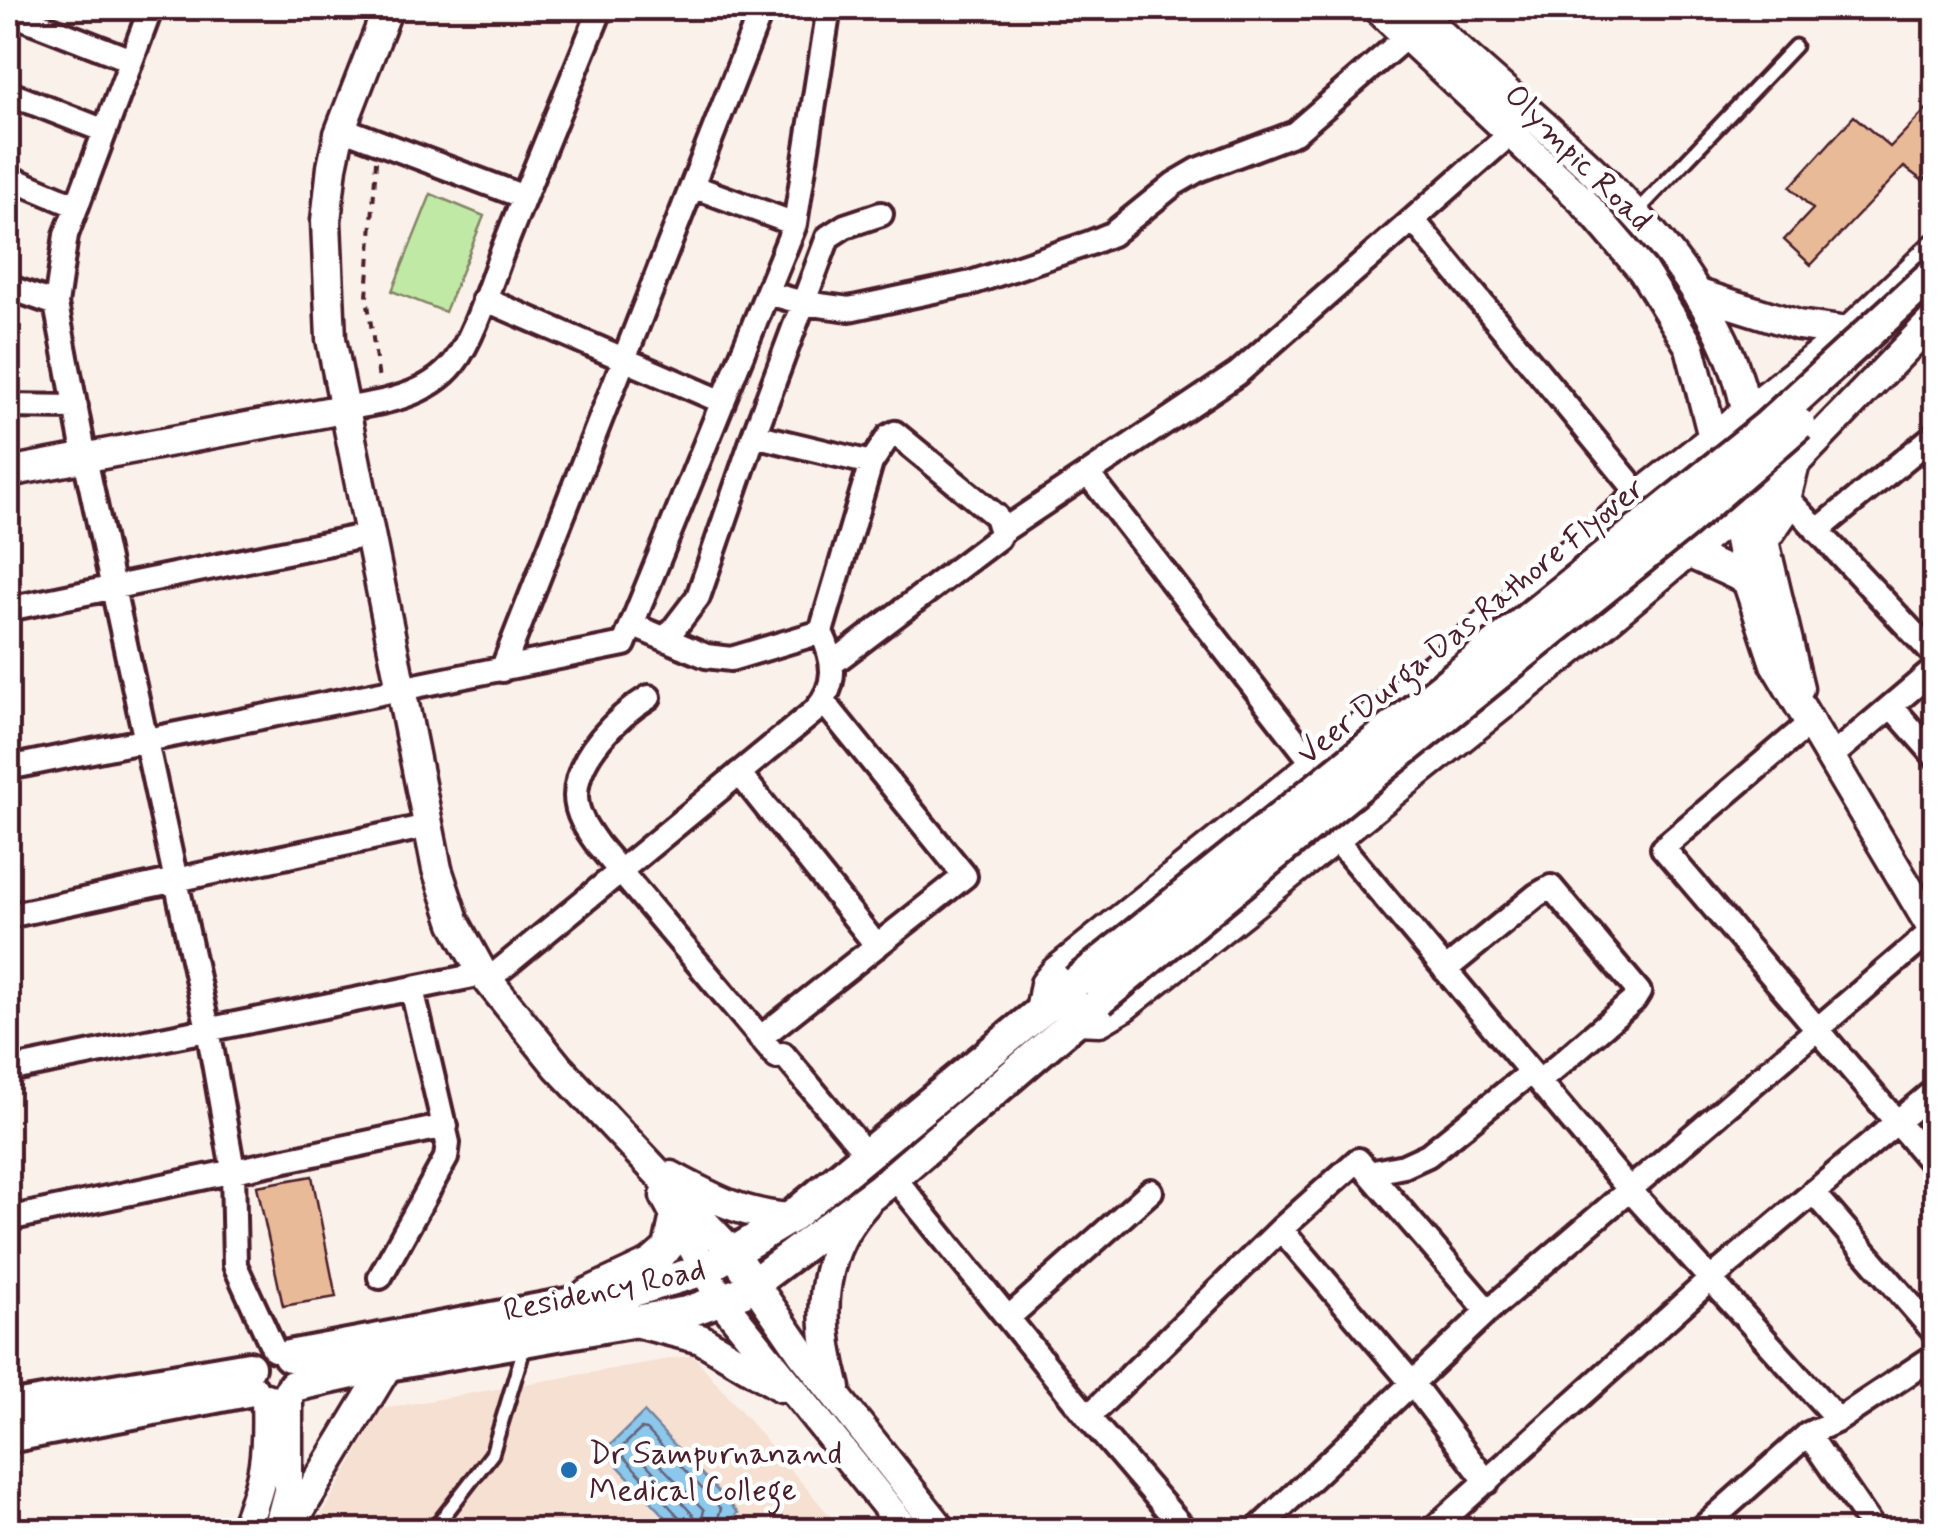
<svg xmlns="http://www.w3.org/2000/svg" width="1943" height="1538" viewBox="0 0 1943 1538" font-family="Mynerve,sans-serif">
	<style>
		.built { fill: #f5e0d1 }
		.green { fill: #c0e9a5; stroke: #858468; stroke-width: 2.5 }
		.water { fill: #8cc7ec; stroke: #72849f; stroke-width: 2.5 }
		.lines { fill: none; stroke-linecap: round; stroke-linejoin: round }
		.shore { stroke: #646278; stroke-width: 2.5 }
		.building { fill: #e8ba98; stroke: #4a1f2b; stroke-width: 2.5 }
		.service-casing { stroke: #4a1f2b; stroke-width: 19 }
		.minor-casing { stroke: #4a1f2b; stroke-width: 30 }
		.tertiary-casing { stroke: #4a1f2b; stroke-width: 35 }
		.secondary-casing { stroke: #4a1f2b; stroke-width: 38 }
		.path { stroke: #4a1f2b; stroke-width: 4; stroke-dasharray: 8 8; stroke-linecap: butt }
		.service { stroke: #fff; stroke-width: 11 }
		.minor { stroke: #fff; stroke-width: 22 }
		.tertiary { stroke: #fff; stroke-width: 28 }
		.secondary { stroke: #fff; stroke-width: 30 }
		.secondary-bridge-casing { stroke: #4a1f2b; stroke-width: 38; stroke-linecap: butt }
		.secondary-bridge { stroke: #fff; stroke-width: 30 }
		.poi-dot { fill: #1f6fb2; stroke: #fff; stroke-width: 4 }
		.labels { text-anchor: middle; stroke-width: 9; stroke-linejoin: round; paint-order: stroke }
		.street-label { font-size: 32px; fill: #4a1f2b; stroke: #fff }
		.poi-label { font-size: 32px; fill: #4a1f2b; stroke: #fff; text-anchor: start }
	</style>
	<rect width="100%" height="100%" fill="#faf1ea"/>
	<filter id="ink" filterUnits="userSpaceOnUse"><feTurbulence type="fractalNoise" baseFrequency=".01" numOctaves="2"/><feDisplacementMap in="SourceGraphic" scale="20" xChannelSelector="R" yChannelSelector="G"/><feConvolveMatrix kernelMatrix="1 2 1 2 8 2 1 2 1" color-interpolation-filters="sRGB"/></filter>
	<g filter="url(#ink)">
		<path class="built" d="M693,1355L842,1530H313L382,1409Z"/>
		<path class="green" d="M431,194L484,216L445,312L392,291Z"/>
		<path class="water" d="M644,1412L738,1513L720,1530H678L604,1451Z"/>
		<g class="lines">
			<path class="shore" d="M642,1446L704,1510L702,1519L696,1518L638,1455V1450Z
				M684,1530L682,1520L620,1453L621,1448L641,1429L647,1430L721,1509L714,1530"/>
		</g>
		<path class="building" d="M1936,99V168L1923,181L1904,167L1811,265L1784,240L1813,209L1790,187L1854,116L1890,147Z
			M312,1176L336,1297L283,1306L257,1186Z"/>
		<g class="lines">
			<defs>
				<path id="service" d="M1635,214L1795,46
					M433,1530L492,1454L525,1345"/>
				<path id="minor" d="M151,8L66,235L56,304L85,458L208,1029L233,1170L235,1265L274,1350
					M8,12L131,60
					M8,93L105,131
					M341,128L516,194
					M8,177L77,206
					M692,186L795,224
					M1414,221L1640,495
					M8,287L56,304
					M767,293L804,303L849,309L971,283L1090,243L1112,234L1174,184L1198,170L1295,133L1406,37
					M484,299L723,402
					M8,406L76,407
					M343,409C382,403 428,396 454,363C474,338 491,281 503,250C535,169 568,88 601,8
					M1088,474L1313,763
					M1788,499L1936,657
					M1817,531L1936,434
					M1001,532L1237,374L1509,135
					M8,609L369,535
					M632,625L706,656L731,659L821,632L871,463L754,435L828,237L845,226L881,214
					M666,639L698,597L754,435
					M833,663L998,538L1001,532L996,516L895,433L889,436L871,463
					M502,670L762,8
					M649,697C618,716 576,756 576,796C576,815 588,831 598,845L777,1057L783,1054L868,1156
					M1891,706L1936,757
					M1811,722L1663,848L1936,1168
					M1831,757L1936,668
					M8,768L624,644L795,224L829,8
					M739,773L877,946
					M1335,838L1628,1188L1838,1420
					M8,916L428,826
					M1445,970L1537,895L1551,887L1639,992L1634,1000L1540,1081
					M488,980L816,710C838,684 835,661 821,632
					M760,1038L965,876L823,701
					M8,1070L483,974
					M1369,1173L1404,1166L1428,1155L1531,1072
					M893,1176L1088,1417L1185,1530
					M1813,1192L1936,1334
					M8,1219L446,1126
					M1281,1229L1412,1383L1487,1482
					M380,1277L446,1158L448,1143L412,989
					M1008,1318L1151,1191
					M1088,1417L1281,1229L1358,1160L1488,1311
					M1257,1530L1488,1311L1933,930
					M1432,1530L1712,1278L1936,1089
					M1700,1530L1808,1434
					M1874,1530L1808,1434L1838,1420L1936,1355"/>
				<path id="tertiary" d="M388,8L339,134L332,167L326,221L331,339L437,869L455,923L483,974L558,1067L733,1253L802,1353L942,1530
					M1377,8L1583,201L1643,271L1690,347L1717,453
					M1414,8C1532,126 1727,249 1749,428
					M1696,293L1798,325L1848,332L1852,337
					M8,472L343,409
					M1755,481L1764,541L1799,688
					M1731,499L1747,580L1775,664L1936,935
					M1764,541L1782,515L1795,463
					M1686,552L1747,580
					M1040,1012L1045,984L1055,972L1432,669L1640,495L1848,332L1936,248
					M1076,1020L1100,1021L1122,1008L1584,640L1795,463L1936,317
					M671,1176C715,1199 740,1214 790,1218
					M665,1196L721,1300L906,1530
					M587,1293L651,1263L668,1248L675,1215
					M634,1322L701,1339L781,1387
					M836,1388C818,1323 816,1257 866,1203
					M278,1529L288,1491V1392
					M244,1530C265,1477 268,1456 266,1398
					M288,1530L388,1365"/>
				<path id="secondary" d="M289,1356L626,1293L704,1270L790,1218L1076,982
					M293,1386L388,1365L687,1312L742,1292L881,1188L1100,1000
					M8,1408L249,1367
					M8,1437L252,1390"/>
			</defs>
			<use href="#service" class="service-casing"/>
			<use href="#minor" class="minor-casing"/>
			<use href="#tertiary" class="tertiary-casing"/>
			<use href="#secondary" class="secondary-casing"/>
			<path class="path" d="M376,161L367,297L379,380"/>
			<use href="#service" class="service"/>
			<use href="#minor" class="minor"/>
			<use href="#tertiary" class="tertiary"/>
			<use href="#secondary" class="secondary"/>
			<defs>
				<path id="secondary-bridge" d="M1076,982L1766,427L1936,271
					M1100,1000L1321,817L1685,523L1799,424"/>
			</defs>
			<use href="#secondary-bridge" class="secondary-bridge-casing"/>
			<use href="#secondary-bridge" class="secondary-bridge"/>
		</g>
	</g>
	<circle class="poi-dot" cx="569" cy="1470" r="10"/>
	<g class="labels">
		<g class="street-label">
			<text transform="translate(1579 157) rotate(45)" y="11">Olympic Road</text>
			<text transform="translate(1470 620) rotate(-39)" y="11">Veer Durga Das Rathore Flyover</text>
			<text transform="translate(604 1289) rotate(-12)" y="11">Residency Road</text>
		</g>
		<g class="poi-label">
			<text x="589" y="1463">Dr Sampurnanand<tspan x="589" dy="37">Medical College</tspan></text>
		</g>
	</g>
	<rect width="1943" height="1538" fill="none" stroke="#fff" stroke-width="40"/>
	<rect x="20" y="20" width="1903" height="1498" fill="none" stroke="#4a1f2b" stroke-width="4" filter="url(#ink)"/>
</svg>
